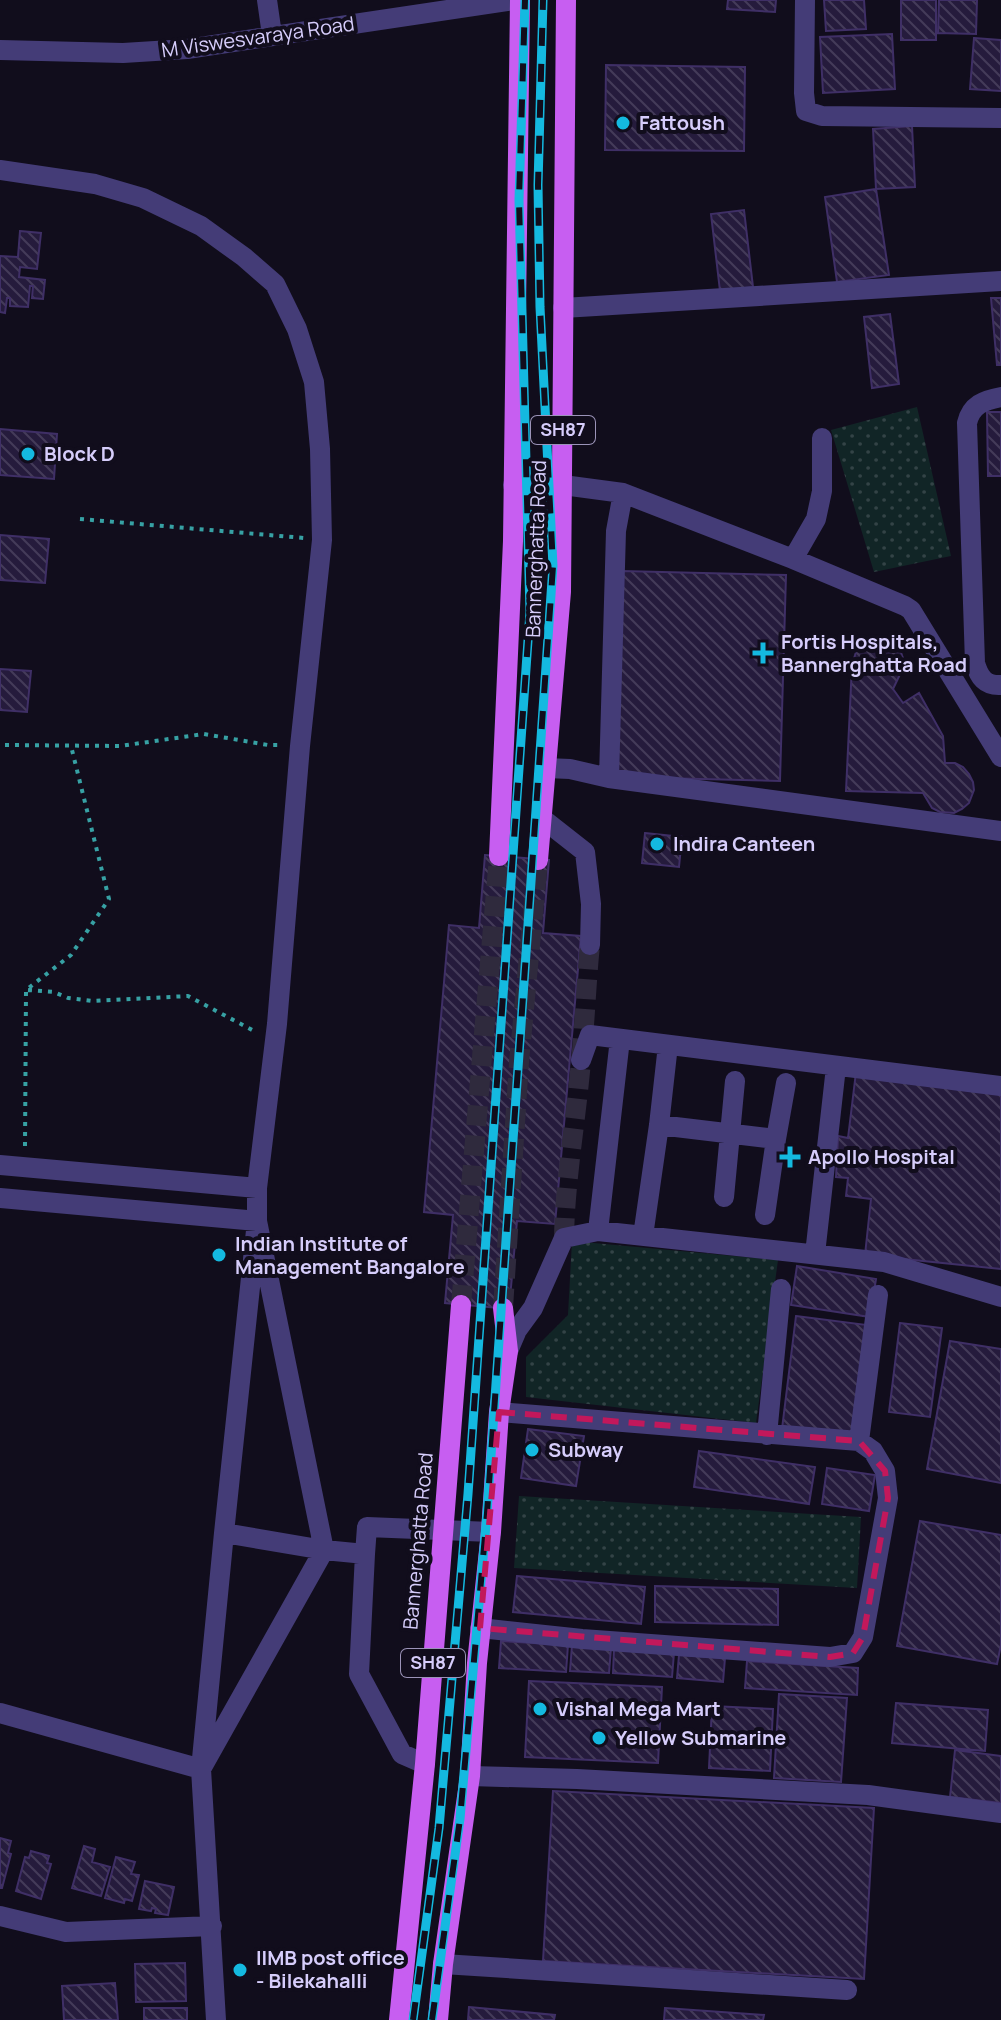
<svg xmlns="http://www.w3.org/2000/svg" width="1001" height="2020" viewBox="0 0 1001 2020" font-family="Manrope,sans-serif">
	<style>
		.grass { fill: url(#grass-dots) }
		.building { fill: url(#building-back-hatch); stroke: #3f2f66; stroke-width: 2 }
		.lines { fill: none; stroke-linecap: round; stroke-linejoin: round }
		.minor-tunnel { stroke: #2f2a3d; stroke-width: 20; stroke-dasharray: 20 10; stroke-linecap: butt }
		.major-tunnel { stroke: #2f2a3d; stroke-width: 20; stroke-dasharray: 20 10; stroke-linecap: butt }
		.path { stroke: #37a1a4; stroke-width: 4; stroke-dasharray: 4 6; stroke-linecap: butt }
		.minor { stroke: #443c77; stroke-width: 20 }
		.major { stroke: #c75ef1; stroke-width: 20 }
		.rail-casing { stroke: #14b9e0; stroke-width: 9 }
		.rail { stroke: #110d1c; stroke-width: 6; stroke-dasharray: 18; stroke-linecap: butt }
		.marked { fill: none; stroke: #c2185b; stroke-width: 6; stroke-dasharray: 16 10; stroke-linejoin: round }
		.poi-dot { fill: #14b9e0; stroke: #110d1c; stroke-width: 3 }
		.labels { text-anchor: middle; stroke-width: 8; stroke-linejoin: round; paint-order: stroke }
		.shield { fill: #110d1c; stroke: #9b93b8; stroke-width: 2 }
		.shield-label { font-size: 18px; font-weight: bold; fill: #d6cdfb }
		.street-label { font-size: 20px; fill: #d6cdfb; stroke: #110d1c }
		.poi-label { font-size: 20px; font-weight: bold; fill: #d6cdfb; stroke: #110d1c; text-anchor: start }
	</style>
	<defs>
		<pattern id="grass-dots" width="8" height="8" patternUnits="userSpaceOnUse" patternTransform="scale(2)"><rect width="8" height="8" fill="#112526"/><path d="M2 2h.1M6 6h.1" fill="none" stroke="#334346" stroke-width="1.8" stroke-linecap="round"/></pattern>
		<pattern id="building-back-hatch" width="6" height="6" patternUnits="userSpaceOnUse" patternTransform="scale(2)"><rect width="6" height="6" fill="#251b3c"/><path d="M-1 5l2 2M0 0l6 6M5-1l2 2" fill="none" stroke="#443b59"/></pattern>
	</defs>
	<rect width="100%" height="100%" fill="#110d1c"/>
	<path class="grass" d="M917,407L951,556L874,572L831,430Z
		M572,1241L778,1260L756,1423L526,1397V1357L568,1315Z
		M519,1496L861,1517L857,1588L514,1568Z"/>
	<path class="building" d="M728,0H776L775,12L727,9Z
		M824,0H864L866,29L826,31Z
		M901,0H936V40H901Z
		M939,0H977L976,34L938,33Z
		M892,34L895,89L823,93L820,37Z
		M974,38L1001,40V91L970,89Z
		M606,65L745,67L744,151L605,150Z
		M912,126L915,187L876,189L873,129Z
		M876,189L889,275L837,282L825,197Z
		M744,210L753,287L720,291L711,214Z
		M20,231L41,233L37,269L20,267L19,277L45,280L43,299L32,298L33,286H30L28,307L10,306V298H7L5,313L0,312V256L18,257Z
		M991,298H1001V365H997Z
		M890,314L899,384L872,388L864,317Z
		M987,412H1001V476H988Z
		M0,429L57,434L54,479L0,475Z
		M0,535L49,539L45,583L0,580Z
		M622,571L786,575L780,781L616,777Z
		M875,639L885,640L894,644L900,650L903,658L904,666L893,689L903,703L919,693L943,736L945,763H955L963,767L969,774L973,782L974,790L969,803L962,809L954,813L940,812L932,808L923,793L846,791L852,665L856,652L860,647L867,641Z
		M0,669L31,671L27,712L0,710Z
		M645,833L682,837L679,867L642,863Z
		M485,855L549,860L543,933L581,936L555,1224L517,1221L509,1309L445,1303L453,1215L424,1212L449,925L479,928Z
		M856,1072L1001,1090V1269L865,1255L871,1199L846,1196L848,1178L836,1177L838,1136L848,1138Z
		M797,1266L876,1279L870,1317L791,1305Z
		M796,1316L867,1325L852,1438L782,1429Z
		M900,1323L942,1328L930,1417L889,1412Z
		M950,1341L1001,1349V1483L927,1469Z
		M528,1429L584,1436L576,1486L521,1478Z
		M699,1451L815,1467L809,1504L694,1487Z
		M827,1468L875,1475L869,1511L822,1504Z
		M920,1521L1001,1535V1645L997,1664L897,1646Z
		M517,1576L645,1587L641,1624L513,1612Z
		M655,1586L778,1589V1625L655,1622Z
		M501,1641L568,1645L566,1672L499,1668Z
		M572,1645L611,1648L609,1673L570,1671Z
		M614,1649L674,1653L672,1677L613,1673Z
		M679,1655L725,1658L723,1682L677,1678Z
		M747,1661L858,1668L857,1695L745,1688Z
		M529,1681L662,1687L658,1763L525,1757Z
		M779,1694L847,1698L841,1782L774,1778Z
		M896,1703L988,1710L985,1751L892,1743Z
		M712,1706L773,1709L770,1771L709,1768Z
		M955,1750L1001,1756V1803L950,1797Z
		M553,1791L874,1808L864,1979L543,1961Z
		M0,1838L11,1841L8,1853L11,1854L2,1888H0Z
		M84,1846L95,1849L92,1862L110,1867L101,1896L72,1888Z
		M31,1851L49,1856L47,1863L51,1864L41,1899L16,1891L25,1857L29,1858Z
		M116,1857L135,1862L131,1874L139,1875L132,1901L125,1899L124,1903L105,1898Z
		M145,1881L174,1887L168,1915L155,1913L156,1909L152,1908L151,1911L139,1909Z
		M185,1963L186,2001L136,2002L135,1964Z
		M115,1983L118,2020H64L62,1986Z
		M469,2007L555,2015L554,2020H468Z
		M144,2008H187V2020H144Z
		M665,2008L764,2015L763,2020H664Z"/>
	<g class="lines">
		<path class="minor-tunnel" d="M564,1238C565,1179 576,1120 581,1061C585,1022 586,984 590,945"/>
		<path class="major-tunnel" d="M461,1305L499,856
			M503,1308L519,1062L538,860"/>
		<path class="path" d="M80,519L304,538
			M5,745L120,746L204,734L268,745H282
			M28,990L54,992L68,998L93,1001L188,996L256,1032
			M25,1146L26,990L71,955L109,899L71,746"/>
		<path class="minor" d="M267,0L272,35
			M805,0L804,93L806,111L822,116L1001,118
			M0,50L123,53L187,49L514,0
			M0,170L95,184L143,198L201,226L244,257L275,284L297,329L314,382L320,449L322,540L300,746L277,1024L257,1188V1221L224,1533L201,1769L216,2020
			M563,308L1001,281
			M1001,397C984,400 971,405 967,423L975,663C979,677 985,686 1001,685
			M513,485H563L623,493L793,559L905,606L911,610L1001,757
			M793,559L816,519L822,491V438
			M546,768L570,769L609,778L1001,831
			M609,778L616,531L623,493
			M543,819L585,852L591,904L590,945
			M581,1060L590,1035L1001,1086
			M659,1125L776,1139L765,1215
			M776,1139L786,1083
			M0,1165L257,1188
			M724,1197L735,1081
			M0,1198L257,1221L324,1550L201,1769L0,1713
			M598,1231L620,1039
			M643,1236L659,1125L668,1045
			M815,1254L836,1067
			M508,1351L517,1330L533,1308L564,1238L598,1231L884,1262L1001,1297
			M767,1435L781,1289
			M859,1441L878,1295
			M224,1533L324,1550L365,1554L367,1527L491,1532
			M365,1554L359,1674L402,1754L425,1764
			M480,1628L582,1639L830,1657L853,1653L863,1637L888,1498L885,1471L873,1451L859,1441L499,1412
			M470,1776L577,1779L868,1795L1001,1813
			M0,1916L66,1932L212,1926
			M443,1964L847,1990"/>
		<path class="major" d="M499,856L513,541L520,0
			M538,860L561,592L566,0
			M399,2020L425,1764L461,1305
			M438,2020L443,1964L470,1776L477,1663L491,1532L499,1412L508,1351L503,1308"/>
		<defs>
			<path id="rail" d="M413,2020L439,1828L468,1494L530,612L519,200L525,0
				M432,2020L460,1819L487,1513L553,566L540,307L538,185L543,0"/>
		</defs>
		<use href="#rail" class="rail-casing"/>
		<use href="#rail" class="rail"/>
	</g>
	<path class="marked" d="M499,1412L859,1441L885,1471L888,1498L863,1637L853,1653L830,1657L480,1628Z"/>
	<g class="poi-dot">
		<circle cx="623" cy="123" r="8"/>
		<circle cx="28" cy="454" r="8"/>
		<path d="M759 641h8v8h8v8h-8v8h-8v-8h-8v-8h8z"/>
		<circle cx="657" cy="844" r="8"/>
		<path d="M786 1145h8v8h8v8h-8v8h-8v-8h-8v-8h8z"/>
		<circle cx="219" cy="1255" r="8"/>
		<circle cx="532" cy="1450" r="8"/>
		<circle cx="540" cy="1709" r="8"/>
		<circle cx="599" cy="1738" r="8"/>
		<circle cx="240" cy="1970" r="8"/>
	</g>
	<g class="labels">
		<g class="shield">
			<rect x="531" y="416" width="64" height="28" rx="6"/>
			<rect x="401" y="1649" width="64" height="28" rx="6"/>
		</g>
		<g class="shield-label">
			<text x="563" y="436">SH87</text>
			<text x="433" y="1669">SH87</text>
		</g>
		<g class="street-label">
			<text transform="translate(258 37) rotate(-8)" y="7">M Viswesvaraya Road</text>
			<text transform="translate(536 549) rotate(-88)" y="7">Bannerghatta Road</text>
			<text transform="translate(418 1541) rotate(-85)" y="7">Bannerghatta Road</text>
		</g>
		<g class="poi-label">
			<text x="639" y="130">Fattoush</text>
			<text x="44" y="461">Block D</text>
			<text x="781" y="649">Fortis Hospitals,<tspan x="781" dy="23">Bannerghatta Road</tspan></text>
			<text x="673" y="851">Indira Canteen</text>
			<text x="808" y="1164">Apollo Hospital</text>
			<text x="235" y="1251">Indian Institute of<tspan x="235" dy="23">Management Bangalore</tspan></text>
			<text x="548" y="1457">Subway</text>
			<text x="556" y="1716">Vishal Mega Mart</text>
			<text x="615" y="1745">Yellow Submarine</text>
			<text x="256" y="1965">IIMB post office<tspan x="256" dy="23">- Bilekahalli</tspan></text>
		</g>
	</g>
</svg>
